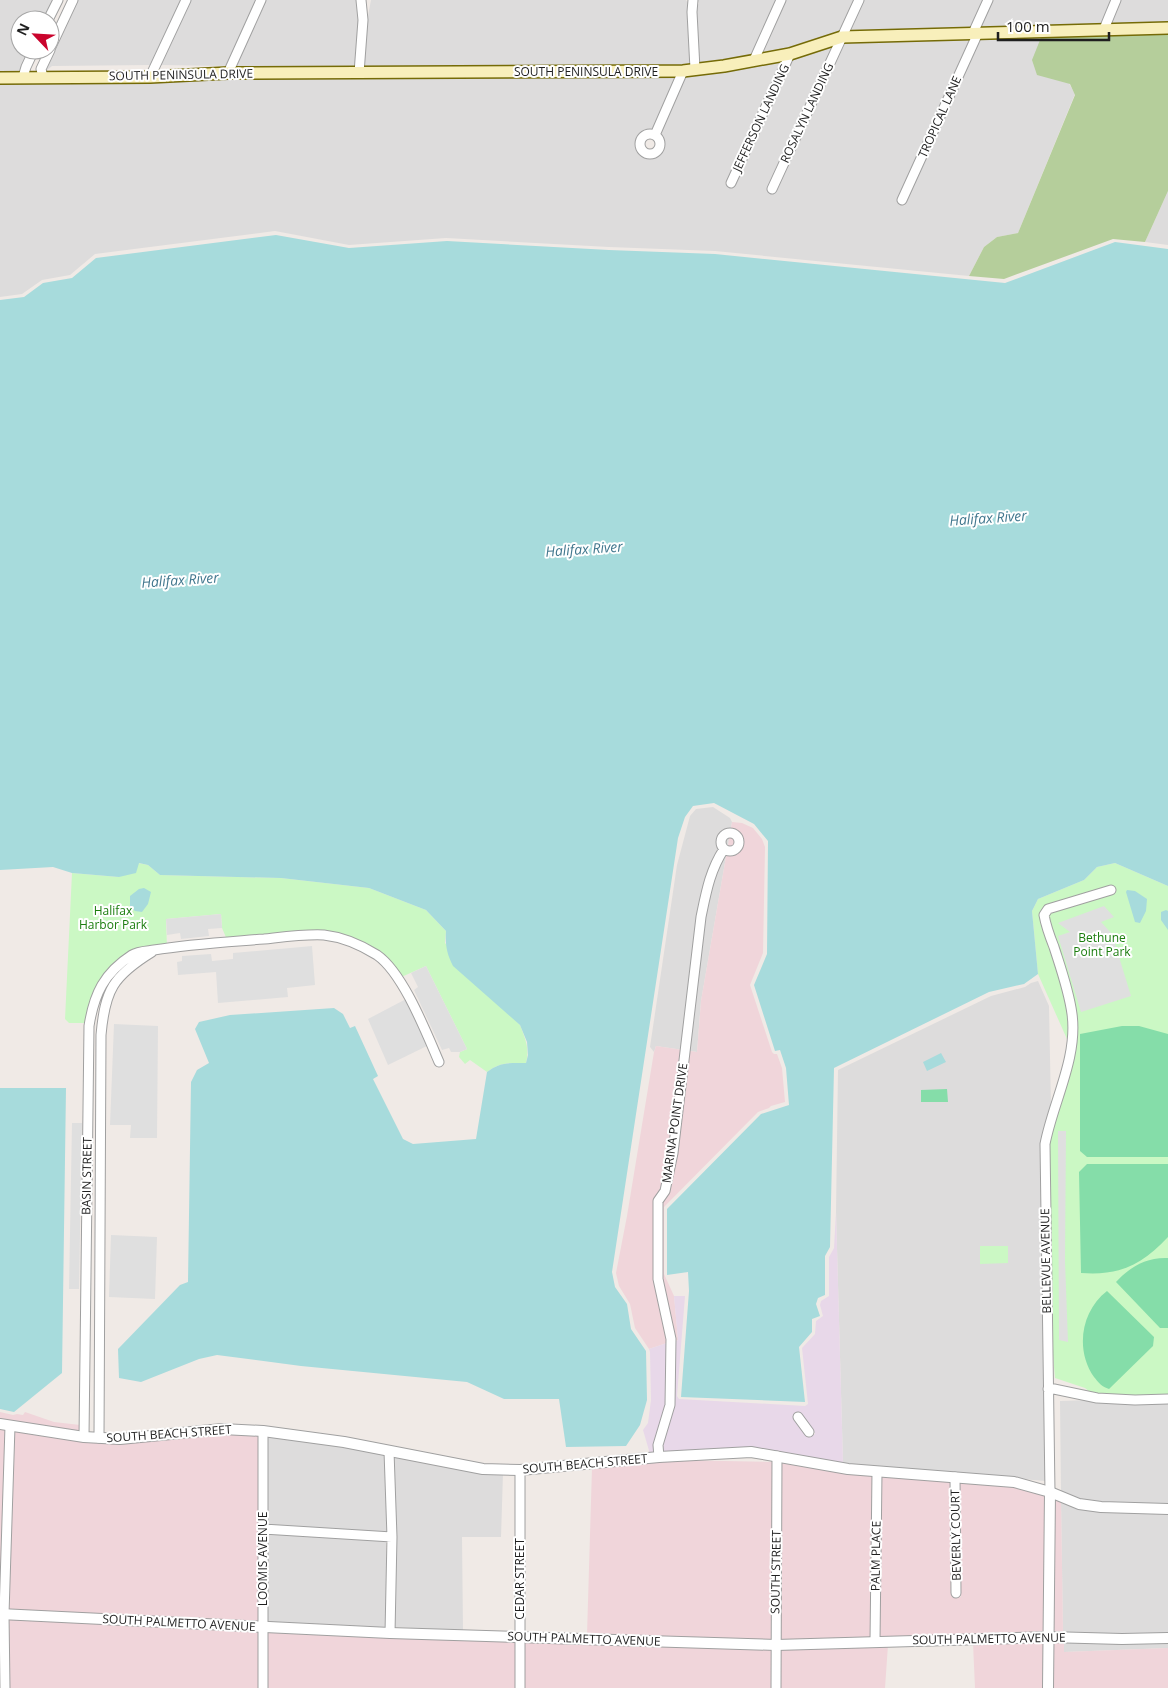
<svg xmlns="http://www.w3.org/2000/svg" width="1168" height="1688" viewBox="0 0 1168 1688" font-family="'Open Sans',sans-serif">
	<style>
		.residential { fill: #dddcdc }
		.commercial { fill: #f0d5da }
		.industrial { fill: #e8d8e9; fill-rule: evenodd }
		.forest { fill: #b5ce9b }
		.park { fill: #cbf8c4 }
		.pitch { fill: #85dda9 }
		.parking { fill: #dfdfdf }
		.water { fill: #a7dbdc }
		.lines { fill: none; stroke-linecap: round; stroke-linejoin: round }
		.minor-casing { stroke: #a0a0a0; stroke-width: 11 }
		.tertiary-casing { stroke: #a0a0a0; stroke-width: 12 }
		.secondary-casing { stroke: #756b07; stroke-width: 14 }
		.minor { stroke: #fff; stroke-width: 9 }
		.tertiary { stroke: #fff; stroke-width: 10 }
		.secondary { stroke: #f8efbb; stroke-width: 11 }
		.labels { text-anchor: middle; stroke-width: 4; stroke-linejoin: round; paint-order: stroke }
		.street-label { font-size: 12px; fill: #1f1f1f; stroke: #fff }
		.park-label { font-size: 12px; fill: #1b7d0e; stroke: #fff }
		.water-label { font-size: 14px; font-style: italic; fill: #41778e; stroke: #fff }
	</style>
	<rect width="100%" height="100%" fill="#f0eae6"/>
	<path class="residential" d="M0,0H53L43,20H20V50H29L20,74H0Z
		M77,0H182L151,65L52,66L46,71V69Z
		M191,0H257L227,66L160,65Z
		M266,0H357L359,20L355,68L236,66Z
		M371,0H686L688,3L687,12L691,66L364,68L367,21Z
		M698,0H777L751,57L699,65L696,13L697,5L699,4Z
		M786,0H854L839,34L790,49L788,48L787,50L761,55Z
		M864,0H983L970,29L849,33Z
		M993,0H1111L1101,25L980,29Z
		M1121,0H1168V24L1110,25Z
		M1042,35L1075,94L1018,233L997,237L984,247L969,276L715,251L609,247L446,238L349,245L275,231L95,254L70,275L42,280L22,294L0,297V82L228,77L677,75L652,130L643,131L637,139L636,145L639,152L644,156L650,158L656,156L663,149L664,141L660,134L686,74L783,59L725,184L733,188L794,57L834,44L767,191L774,194L845,41L971,37L897,202L904,206L981,37Z
		M1168,191V245L1145,242Z
		M713,807L730,818L732,822L701,1001L697,1052L656,1046L654,1052L650,1047L677,865L690,816L696,809Z
		M1038,981L1049,1006L1051,1108L1044,1126L1041,1144L1045,1481L866,1466L843,1463L836,1212L838,1070L991,996L1025,987L1031,983Z
		M1090,1400L1168,1403V1505L1101,1503L1080,1500L1061,1493L1060,1401Z
		M267,1435L344,1446L385,1454L387,1532L267,1526Z
		M394,1455L503,1473L501,1537H462L463,1631L395,1627Z
		M1061,1501L1168,1513V1634L1063,1633Z
		M267,1533L386,1541L387,1629L268,1623Z
		M1064,1641L1168,1642V1648L1064,1652Z"/>
	<path class="commercial" d="M732,822L742,823L753,828L762,839L765,847L763,953L750,985L772,1052L774,1054H777L782,1068L785,1102L771,1106L769,1108L758,1112L664,1207V1274L674,1296L678,1340L676,1341L663,1279L662,1202L670,1192L678,1149L670,1147L662,1190L654,1200V1278L667,1343L649,1349L635,1328L630,1304L619,1286L616,1273L627,1216L654,1052L656,1046L697,1052L701,1001Z
		M0,1412L13,1415L17,1414L23,1415L25,1412L54,1422L80,1425V1432L0,1420Z
		M0,1427L6,1429L0,1610Z
		M15,1430L80,1440L222,1433L259,1434V1622L9,1611Z
		M671,1460L773,1462L772,1641L587,1635L592,1468Z
		M782,1462L872,1475L870,1637L780,1641Z
		M881,1476L951,1481L953,1596L961,1597L960,1481L1014,1485L1045,1495L1044,1633L879,1637Z
		M1054,1498L1061,1501L1063,1633H1053Z
		M8,1619L259,1630V1688H9Z
		M268,1631L515,1640V1688H268Z
		M524,1641L772,1648V1688H524Z
		M1044,1641V1688H975L973,1643Z
		M1052,1641H1064V1652L1168,1648V1688H1053Z
		M888,1645L885,1688H780V1648Z"/>
	<path class="industrial" d="M836,1212L843,1463H835L752,1448L663,1453V1445L674,1405L676,1341L678,1340L674,1296H685L677,1396L679,1399L805,1406L808,1404L802,1348L815,1334L816,1321L823,1316L820,1305L821,1301L829,1296V1257L834,1248ZM799,1412L815,1433V1434L808,1437L793,1416Z
		M667,1343L666,1404L655,1454H650L643,1430L648,1423L651,1400L650,1352L649,1349Z"/>
	<path class="forest" d="M1168,32V191L1145,242L1113,239L1004,279L969,276L984,247L997,237L1018,233L1075,95L1070,84L1037,75L1032,60L1042,35Z"/>
	<path class="park" d="M138,863L148,865L160,875L281,878L369,888L426,910L446,931L445,943L520,1025C525,1038 530,1049 526,1063C509,1063 500,1062 487,1072L470,1060L465,1064L459,1057L460,1052L467,1049L426,966L397,979L378,956L324,935L228,942L222,928L221,914L166,919L167,948L134,953L104,980L89,1023H69L65,1019L72,873L119,877Z
		M1115,863L1168,886V1399L1097,1398L1085,1388L1055,1378L1045,1261V1160L1071,1048L1038,974L1032,911L1038,899L1084,880L1097,867Z
		M980,1246H1008V1263L980,1264Z"/>
	<path class="pitch" d="M1122,1026H1139L1168,1034V1157H1087L1080,1151V1034Z
		M947,1089L948,1102H921V1090Z
		M1087,1164H1168V1237C1142,1265 1119,1276 1081,1273L1079,1172Z
		M1168,1258V1328H1160L1116,1282C1130,1267 1146,1257 1168,1258Z
		M1107,1291L1154,1337L1153,1346L1109,1389C1102,1387 1098,1382 1094,1377C1075,1350 1081,1311 1107,1291Z"/>
	<path class="parking" d="M1104,906L1114,917L1101,922L1112,934L1131,996L1081,1012L1058,936L1070,932L1058,923Z
		M221,914L222,928L208,929L209,936L181,939L180,933L167,935L166,919Z
		M312,946L315,985L287,988L288,997L218,1003L216,972L178,975L177,962L182,961V956L211,954L212,961L233,959V953Z
		M426,966L467,1049L460,1052H451L449,1048L442,1050L414,990L418,987L411,973Z
		M408,998L431,1044L388,1065L368,1019Z
		M114,1024L158,1026L157,1138H130L131,1125H110Z
		M72,1123H82L79,1289H69Z
		M1058,1131H1066L1065,1261L1068,1342L1059,1340Z
		M111,1235L157,1237L155,1299L109,1297Z"/>
	<path class="water" d="M276,235L349,248L447,241L609,250L715,254L1005,283L1115,242L1168,249V886L1115,863L1097,867L1084,880L1038,899L1032,911L1038,974L1024,984L989,992L834,1068L830,1247L825,1256V1295L818,1298L816,1304L820,1316L812,1319V1332L799,1347L805,1402L681,1397L689,1291L688,1272L667,1275V1209L761,1114L789,1105L786,1068L780,1050L775,1051L754,985L767,954L768,841L754,824L714,803L693,806L685,817L678,838L612,1272L615,1287L627,1304L631,1329L646,1351L647,1400L640,1425L626,1446L566,1447L559,1399H504L467,1382L301,1366L217,1355L199,1359L141,1382L119,1378L118,1349L180,1285L188,1282L191,1082L197,1070L209,1063L195,1029L199,1022L230,1015L334,1008L343,1014L350,1028L355,1026L378,1076L373,1079L403,1139L413,1144L476,1139L487,1072C500,1062 509,1063 526,1063L528,1055L527,1042L520,1025L453,966C447,954 445,945 446,931L426,910L369,888L281,878L160,875L148,865L139,863L136,873L119,877L72,873L53,867L0,870V300L24,297L43,283L72,278L96,258Z
		M144,888L151,892L148,904L142,912L135,911L130,906V896L139,889Z
		M1127,890L1135,891L1147,899L1146,911L1140,923L1135,922L1126,892Z
		M1166,910L1168,911V930L1161,920V912Z
		M941,1053L946,1062L927,1071L923,1062Z
		M0,1088H66L62,1373L14,1412L0,1409Z"/>
	<g class="lines">
		<defs>
			<path id="minor" d="M693,0L692,12L695,69
				M48,20L58,0
				M1104,29L1116,0
				M973,33L988,0
				M50,49L73,0
				M754,60L781,0
				M228,73L261,0
				M359,73L363,20L361,0
				M23,77L26,67L34,50
				M43,77L41,69L50,50
				M150,77L186,0
				M640 144a10 10 0 1 1 20 0a10 10 0 1 1-20 0Z
				M655,135L683,71
				M731,183L790,54
				M772,189L859,0
				M902,200L978,33
				M721 842a9 9 0 1 1 18 0a9 9 0 1 1-18 0Z
				M1048,1389H1054L1097,1398L1135,1400L1168,1399
				M798,1417L809,1432
				M263,1431V1688
				M84,1437L89,1026C94,994 104,973 132,955C138,951 148,951 154,950C190,944 227,942 264,939C283,937 304,934 324,935C342,937 361,945 377,955C403,973 426,1032 439,1062
				M99,1438L101,1035C105,990 113,976 152,952
				M389,1451L392,1537L390,1633
				M659,1457L658,1445L670,1405L671,1339L658,1279V1201L665,1191L673,1153L701,917C706,893 710,870 724,849
				M955,1477L956,1593
				M1050,1492L1045,1144C1053,1102 1078,1058 1072,1014C1069,991 1061,969 1054,947C1050,937 1046,926 1044,915L1048,909L1111,890
				M263,1529L392,1537
				M875,1641L877,1472
				M5,1688L4,1614L10,1426
				M520,1688V1470
				M776,1688L777,1456"/>
			<path id="tertiary" d="M0,1424L84,1437L120,1439L222,1429L263,1431L344,1442L483,1469L520,1470L659,1457L751,1452L848,1469L1014,1482L1050,1492L1079,1504L1101,1507L1168,1509
				M0,1614L390,1633L776,1645L1048,1637L1122,1639L1168,1638
				M1048,1688L1050,1492"/>
			<path id="secondary" d="M0,78L150,77L228,73L683,71L724,66L790,54L842,37L1168,28"/>
		</defs>
		<use href="#minor" class="minor-casing"/>
		<use href="#tertiary" class="tertiary-casing"/>
		<use href="#secondary" class="secondary-casing"/>
		<use href="#minor" class="minor"/>
		<use href="#tertiary" class="tertiary"/>
		<use href="#secondary" class="secondary"/>
	</g>
	<g class="labels">
		<g class="street-label">
			<text x="586" y="76">SOUTH PENINSULA DRIVE</text>
			<text transform="translate(181 75) rotate(-1)" y="4">SOUTH PENINSULA DRIVE</text>
			<text transform="translate(807 113) rotate(-65)" y="4">ROSALYN LANDING</text>
			<text transform="translate(940 117) rotate(-66)" y="4">TROPICAL LANE</text>
			<text transform="translate(761 118) rotate(-65)" y="4">JEFFERSON LANDING</text>
			<text transform="translate(675 1123) rotate(-82)" y="4">MARINA POINT DRIVE</text>
			<text transform="translate(87 1176) rotate(-89)" y="4">BASIN STREET</text>
			<text transform="translate(1046 1261) rotate(-91)" y="4">BELLEVUE AVENUE</text>
			<text transform="translate(169 1434) rotate(-4)" y="4">SOUTH BEACH STREET</text>
			<text transform="translate(585 1464) rotate(-5)" y="4">SOUTH BEACH STREET</text>
			<text transform="translate(956 1535) rotate(-91)" y="4">BEVERLY COURT</text>
			<text transform="translate(876 1556) rotate(-89)" y="4">PALM PLACE</text>
			<text transform="translate(263 1559) rotate(-90)" y="4">LOOMIS AVENUE</text>
			<text transform="translate(776 1572) rotate(-89)" y="4">SOUTH STREET</text>
			<text transform="translate(520 1579) rotate(-90)" y="4">CEDAR STREET</text>
			<text transform="translate(179 1623) rotate(3)" y="4">SOUTH PALMETTO AVENUE</text>
			<text transform="translate(584 1639) rotate(2)" y="4">SOUTH PALMETTO AVENUE</text>
			<text transform="translate(989 1639) rotate(-1)" y="4">SOUTH PALMETTO AVENUE</text>
		</g>
		<g class="park-label">
			<text x="113" y="915">Halifax<tspan x="113" dy="14">Harbor Park</tspan></text>
			<text x="1102" y="942">Bethune<tspan x="1102" dy="14">Point Park</tspan></text>
		</g>
		<g class="water-label">
			<text transform="translate(988 518) rotate(-4)" y="5">Halifax River</text>
			<text transform="translate(584 549) rotate(-4)" y="5">Halifax River</text>
			<text transform="translate(180 580) rotate(-4)" y="5">Halifax River</text>
		</g>
	</g>
	<g transform="translate(35 35) rotate(295)"><circle r="24" fill="#ffffff" stroke="#a5a5a5"/>
	<path d="M0-4L9 19L0 12L-9 19Z" fill="#ca042d"/>
	<text y="-8" font-size="14" font-weight="bold" text-anchor="middle" fill="#1f1f1f">N</text>
	</g>
	<path d="M998 32v8h111v-8" fill="none" stroke="#1f1f1f" stroke-width="2.5"/>
	<text x="1006" y="32" font-size="15" fill="#1f1f1f" stroke="#ffffff" stroke-width="4" paint-order="stroke">100 m</text>
</svg>
